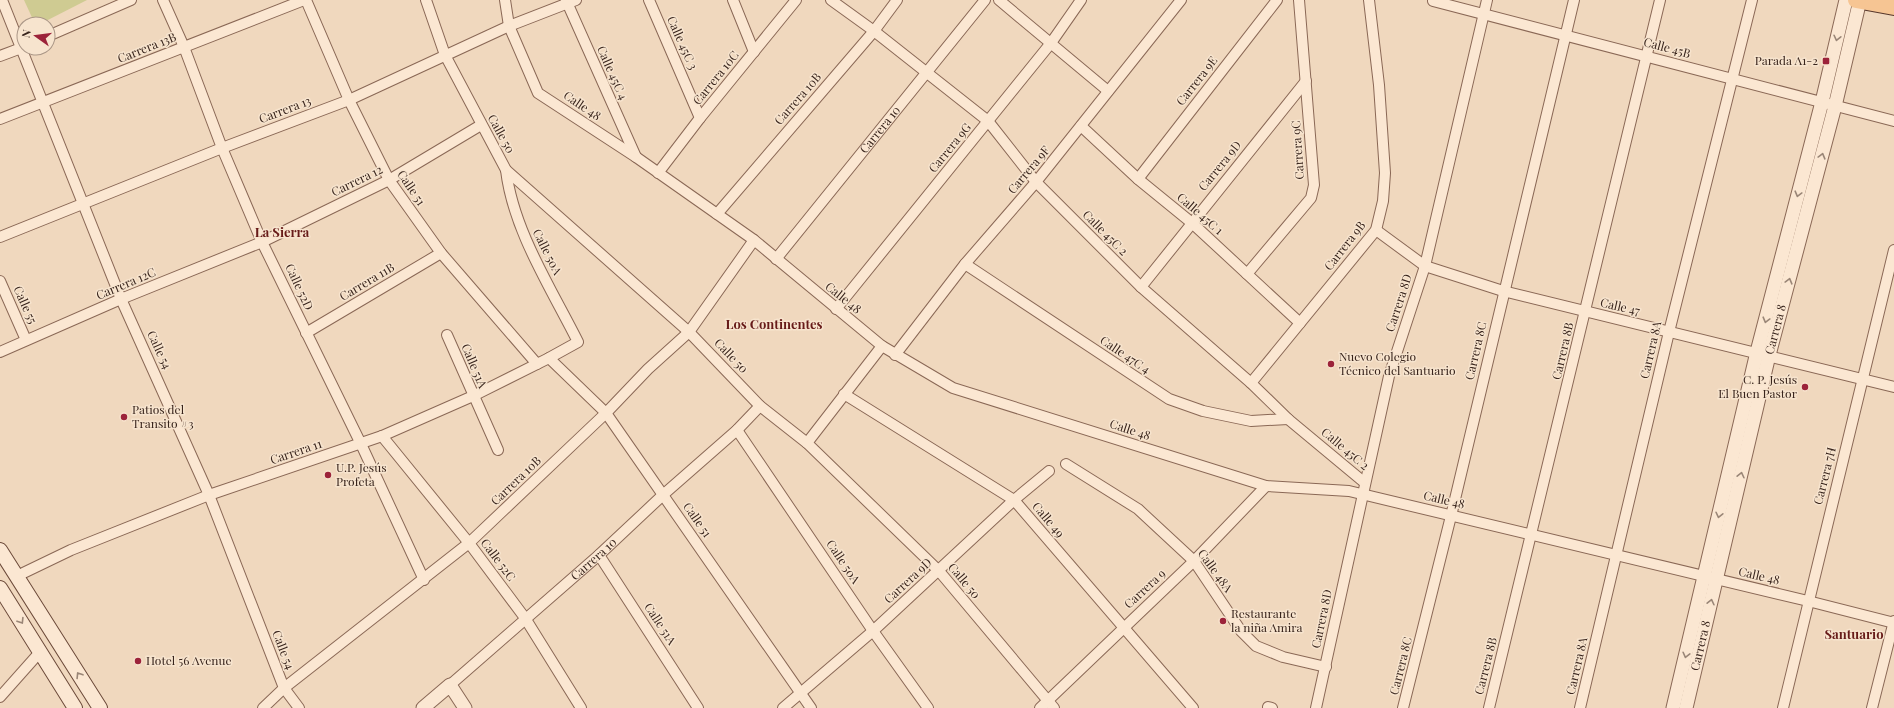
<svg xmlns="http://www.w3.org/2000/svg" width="1894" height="708" viewBox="0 0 1894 708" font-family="'Playfair Display',serif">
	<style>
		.green { fill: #cfcb92 }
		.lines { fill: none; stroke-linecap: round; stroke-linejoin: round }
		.minor-casing { stroke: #8a6856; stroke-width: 12 }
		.tertiary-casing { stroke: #8a6856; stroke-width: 15 }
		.secondary-casing { stroke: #6b4939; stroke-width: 16 }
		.primary-casing { stroke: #57372b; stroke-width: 18 }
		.minor { stroke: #fbe7d2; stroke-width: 10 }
		.tertiary { stroke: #fbe7d2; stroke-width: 13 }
		.secondary { stroke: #fbe7d2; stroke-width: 14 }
		.primary { stroke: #f6c593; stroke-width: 16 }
		.oneway { stroke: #9a8677 }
		.poi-dot { fill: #9c233a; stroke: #f7e4ce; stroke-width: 1.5 }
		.labels { text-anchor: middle; stroke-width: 3; stroke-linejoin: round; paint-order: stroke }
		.street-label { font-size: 12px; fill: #38241c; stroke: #f7e4ce }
		.poi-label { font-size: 12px; fill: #38241c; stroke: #f7e4ce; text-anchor: start }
		.neighbourhood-label { font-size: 13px; font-weight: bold; fill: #671b19; stroke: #f7e4ce }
	</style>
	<rect width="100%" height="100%" fill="#f0d8be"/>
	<path class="green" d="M24,0H87L40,24H35Z"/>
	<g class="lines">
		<defs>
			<g id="minor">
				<path d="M2,0L121,299L209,495L284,688L299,708"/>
				<path d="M163,0L184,47L222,148L262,242L361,444L424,580"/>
				<path d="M306,0L349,100L389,180L441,253L537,364"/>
				<path d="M426,0L445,55L506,170L689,332L760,406L807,443L939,571L1054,708"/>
				<path d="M505,0L509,26L538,93L636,157L754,240L882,346L953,388L1266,486L1349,491L1808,601L1894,623"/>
				<path d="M566,0L636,157"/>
				<path d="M649,0L700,118"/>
				<path d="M733,0L754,52"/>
				<path d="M831,0L874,31L988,121L1036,182L1141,287L1251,383L1288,419L1365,483"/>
				<path d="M999,0L1108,91"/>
				<path d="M1433,1L1894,121"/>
				<path d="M48,36L131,0"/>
				<path d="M0,56L24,47"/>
				<path d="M0,119L304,0"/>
				<path d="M1081,126L1138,179L1192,223L1300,323"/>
				<path d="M658,173L700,118L796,0"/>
				<path d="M1138,179L1277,0"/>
				<path d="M717,214L874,31L897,0"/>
				<path d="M1376,230L1425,266L1503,291L1894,387"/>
				<path d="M0,237L222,148L349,100L509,26L576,0"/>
				<path id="s1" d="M776,259L985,0"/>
				<path d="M965,264L1169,399L1203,411L1251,421L1288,419"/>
				<path d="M1247,274L1311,198L1314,185L1299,0"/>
				<path d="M0,281L26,340"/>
				<path d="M1141,287L1306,81"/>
				<path d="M836,309L1051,43L1081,0"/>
				<path d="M306,333L441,253"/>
				<path d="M447,335L498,450"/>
				<path d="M0,352L121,299L262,242L389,180L481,125"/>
				<path d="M895,355L965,264L1036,182L1181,0"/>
				<path d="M549,358L606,413L811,708"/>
				<path d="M1251,383L1376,230L1383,201L1385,173L1379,85L1369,0"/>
				<path d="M844,394L1014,500L1193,708"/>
				<path d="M737,430L873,631L928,708"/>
				<path d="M382,436L469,543L525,618L581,708"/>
				<path d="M807,443L882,346"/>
				<path d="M1066,464L1138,509L1194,561L1241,631L1256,646L1283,657L1326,667"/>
				<path d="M599,555L698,708"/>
				<path d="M17,576L71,550L209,495L382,436L473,396L549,358L578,342C551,288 513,230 506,170"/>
				<path id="s2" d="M450,685L599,555L664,494L737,430L760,406"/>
				<path d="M0,697L40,652"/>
				<path d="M1268,707L1272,708"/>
				<path d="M263,708L284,688L469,543L606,413L648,369L689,332L754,240"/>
				<path d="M783,708L873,631L1014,500L1049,471"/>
				<path d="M1040,708L1194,561L1266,486"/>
				<path d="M1316,708L1389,376L1425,266L1487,0"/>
				<path d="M1403,708L1451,516L1574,0"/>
				<path d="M1489,708L1660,0"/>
				<path d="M1580,708L1669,332L1752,0"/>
				<path d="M1783,708L1894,250"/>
				<path d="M1872,708L1894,621"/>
			</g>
			<g id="tertiary">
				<path d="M423,708L450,685L465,708"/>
				<path d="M1673,708L1757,352L1822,102L1846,0"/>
				<path id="s3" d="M1686,708L1769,355L1835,106L1860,0"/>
			</g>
			<path id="secondary" d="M0,550L100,708
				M0,588L75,708"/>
			<path id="primary" d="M1856,0L1894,7"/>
		</defs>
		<use href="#minor" class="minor-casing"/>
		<use href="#tertiary" class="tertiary-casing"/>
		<use href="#secondary" class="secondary-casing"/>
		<use href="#primary" class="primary-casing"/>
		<use href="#minor" class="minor"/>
		<use href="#tertiary" class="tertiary"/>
		<use href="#secondary" class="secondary"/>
		<use href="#primary" class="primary"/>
	</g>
	<defs><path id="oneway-chevron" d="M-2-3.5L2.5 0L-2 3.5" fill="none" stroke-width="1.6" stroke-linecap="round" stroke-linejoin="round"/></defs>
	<g class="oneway">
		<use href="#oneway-chevron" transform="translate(1837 38) rotate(103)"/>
		<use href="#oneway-chevron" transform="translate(1822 156) rotate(-75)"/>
		<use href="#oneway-chevron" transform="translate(1798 194) rotate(105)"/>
		<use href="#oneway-chevron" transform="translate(1789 281) rotate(-75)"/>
		<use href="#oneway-chevron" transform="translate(1766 320) rotate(105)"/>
		<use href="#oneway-chevron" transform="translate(1741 475) rotate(-77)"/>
		<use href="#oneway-chevron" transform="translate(1719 515) rotate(103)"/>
		<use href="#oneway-chevron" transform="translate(1711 602) rotate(-77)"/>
		<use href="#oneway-chevron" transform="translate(21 621) rotate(58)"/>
		<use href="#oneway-chevron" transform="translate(1686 655) rotate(104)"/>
		<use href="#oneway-chevron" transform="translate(79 675) rotate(-122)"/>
	</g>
	<g class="poi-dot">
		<rect x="1822" y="57" width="8" height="8" rx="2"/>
		<circle cx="1331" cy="364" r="4"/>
		<circle cx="1805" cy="387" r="4"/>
		<circle cx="124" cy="417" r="4"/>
		<circle cx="328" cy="475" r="4"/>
		<circle cx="1223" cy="621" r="4"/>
		<circle cx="138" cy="661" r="4"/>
	</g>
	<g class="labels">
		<g class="street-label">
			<text transform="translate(682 43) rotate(66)" y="4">Calle 45C 3</text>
			<text transform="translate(147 48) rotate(-22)" y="4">Carrera 13B</text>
			<text transform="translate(1667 48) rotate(15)" y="4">Calle 45B</text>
			<text transform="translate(612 73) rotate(66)" y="4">Calle 45C 4</text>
			<text transform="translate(716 78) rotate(-51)" y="4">Carrera 10C</text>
			<text transform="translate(1197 81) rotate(-52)" y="4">Carrera 9E</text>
			<text transform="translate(798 99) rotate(-49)" y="4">Carrera 10B</text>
			<text transform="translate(582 106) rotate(34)" y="4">Calle 48</text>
			<text transform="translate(285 110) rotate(-21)" y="4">Carrera 13</text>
			<text dy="4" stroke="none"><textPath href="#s1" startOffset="166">Carrera 10</textPath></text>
			<text transform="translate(501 134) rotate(61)" y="4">Calle 50</text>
			<text transform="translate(950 148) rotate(-51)" y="4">Carrera 9G</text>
			<text transform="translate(1298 150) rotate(-94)" y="4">Carrera 9C</text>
			<text transform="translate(1220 166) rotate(-51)" y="4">Carrera 9D</text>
			<text transform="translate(1029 170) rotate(-50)" y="4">Carrera 9F</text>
			<text transform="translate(357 181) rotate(-26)" y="4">Carrera 12</text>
			<text transform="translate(411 188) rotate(56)" y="4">Calle 51</text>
			<text transform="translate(1200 214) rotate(41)" y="4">Calle 45C 1</text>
			<text transform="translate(1105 233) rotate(45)" y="4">Calle 45C 2</text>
			<text transform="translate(1345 246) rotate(-52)" y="4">Carrera 9B</text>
			<text transform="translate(547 252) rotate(63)" y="4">Calle 50A</text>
			<text transform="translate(367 282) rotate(-31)" y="4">Carrera 11B</text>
			<text transform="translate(126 284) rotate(-23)" y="4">Carrera 12C</text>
			<text transform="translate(299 287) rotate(65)" y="4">Calle 52D</text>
			<text transform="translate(843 298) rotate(39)" y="4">Calle 48</text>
			<text transform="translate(1399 303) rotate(-72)" y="4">Carrera 8D</text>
			<text transform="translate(25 305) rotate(66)" y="4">Calle 55</text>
			<text transform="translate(1620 307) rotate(13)" y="4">Calle 47</text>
			<text dy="4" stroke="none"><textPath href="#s3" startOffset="389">Carrera 8</textPath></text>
			<text transform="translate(159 350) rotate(65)" y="4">Calle 54</text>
			<text transform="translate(1651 350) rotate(-77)" y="4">Carrera 8A</text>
			<text transform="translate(1476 351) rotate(-77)" y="4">Carrera 8C</text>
			<text transform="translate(1563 351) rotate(-77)" y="4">Carrera 8B</text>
			<text transform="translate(1125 355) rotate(34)" y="4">Calle 47C 4</text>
			<text transform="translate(731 356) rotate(46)" y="4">Calle 50</text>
			<text transform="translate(474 366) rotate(67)" y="4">Calle 51A</text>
			<text transform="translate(1130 430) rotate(18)" y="4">Calle 48</text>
			<text transform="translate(1345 449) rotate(40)" y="4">Calle 45C 2</text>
			<text transform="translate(296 452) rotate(-19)" y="4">Carrera 11</text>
			<text transform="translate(1825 476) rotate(-76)" y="4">Carrera 7H</text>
			<text transform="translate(516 481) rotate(-44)" y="4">Carrera 10B</text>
			<text transform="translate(1444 500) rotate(13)" y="4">Calle 48</text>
			<text transform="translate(697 520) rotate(55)" y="4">Calle 51</text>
			<text transform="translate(1048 520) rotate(50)" y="4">Calle 49</text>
			<text dy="4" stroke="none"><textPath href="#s2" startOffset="191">Carrera 10</textPath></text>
			<text transform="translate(498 560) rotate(53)" y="4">Calle 52C</text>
			<text transform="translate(843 562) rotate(56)" y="4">Calle 50A</text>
			<text transform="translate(1215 571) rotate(54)" y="4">Calle 48A</text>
			<text transform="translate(1759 576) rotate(13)" y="4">Calle 48</text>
			<text transform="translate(908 581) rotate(-43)" y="4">Carrera 9D</text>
			<text transform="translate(964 581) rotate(50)" y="4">Calle 50</text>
			<text transform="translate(1145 589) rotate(-43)" y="4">Carrera 9</text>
			<text transform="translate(1322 619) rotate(-78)" y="4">Carrera 8D</text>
			<text transform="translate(660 624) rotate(57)" y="4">Calle 51A</text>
			<text dy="4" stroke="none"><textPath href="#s3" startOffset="64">Carrera 8</textPath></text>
			<text transform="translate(283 650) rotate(69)" y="4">Calle 54</text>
			<text transform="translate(1401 666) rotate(-76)" y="4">Carrera 8C</text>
			<text transform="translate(1486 666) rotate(-76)" y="4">Carrera 8B</text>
			<text transform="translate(1577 666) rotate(-77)" y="4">Carrera 8A</text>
		</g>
		<g class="poi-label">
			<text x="1818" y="65" text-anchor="end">Parada A1-2</text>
			<text x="1339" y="361">Nuevo Colegio<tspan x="1339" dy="14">Técnico del Santuario</tspan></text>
			<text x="1797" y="384" text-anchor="end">C. P. Jesús<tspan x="1797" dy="14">El Buen Pastor</tspan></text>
			<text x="132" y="414">Patios del<tspan x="132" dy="14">Transito #3</tspan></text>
			<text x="336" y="472">U.P. Jesús<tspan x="336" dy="14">Profeta</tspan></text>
			<text x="1231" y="618">Restaurante<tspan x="1231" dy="14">la niña Amira</tspan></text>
			<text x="146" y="665">Hotel 56 Avenue</text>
		</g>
		<g class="neighbourhood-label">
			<text x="282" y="237">La Sierra</text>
			<text x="774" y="329">Los Continentes</text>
			<text x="1854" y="639">Santuario</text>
		</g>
	</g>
	<g transform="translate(36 36) rotate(284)"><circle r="19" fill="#f7e4ce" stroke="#ab9787"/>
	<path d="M0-3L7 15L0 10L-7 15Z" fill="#9c233a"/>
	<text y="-6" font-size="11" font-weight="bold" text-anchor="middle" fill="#38241c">N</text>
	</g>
</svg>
